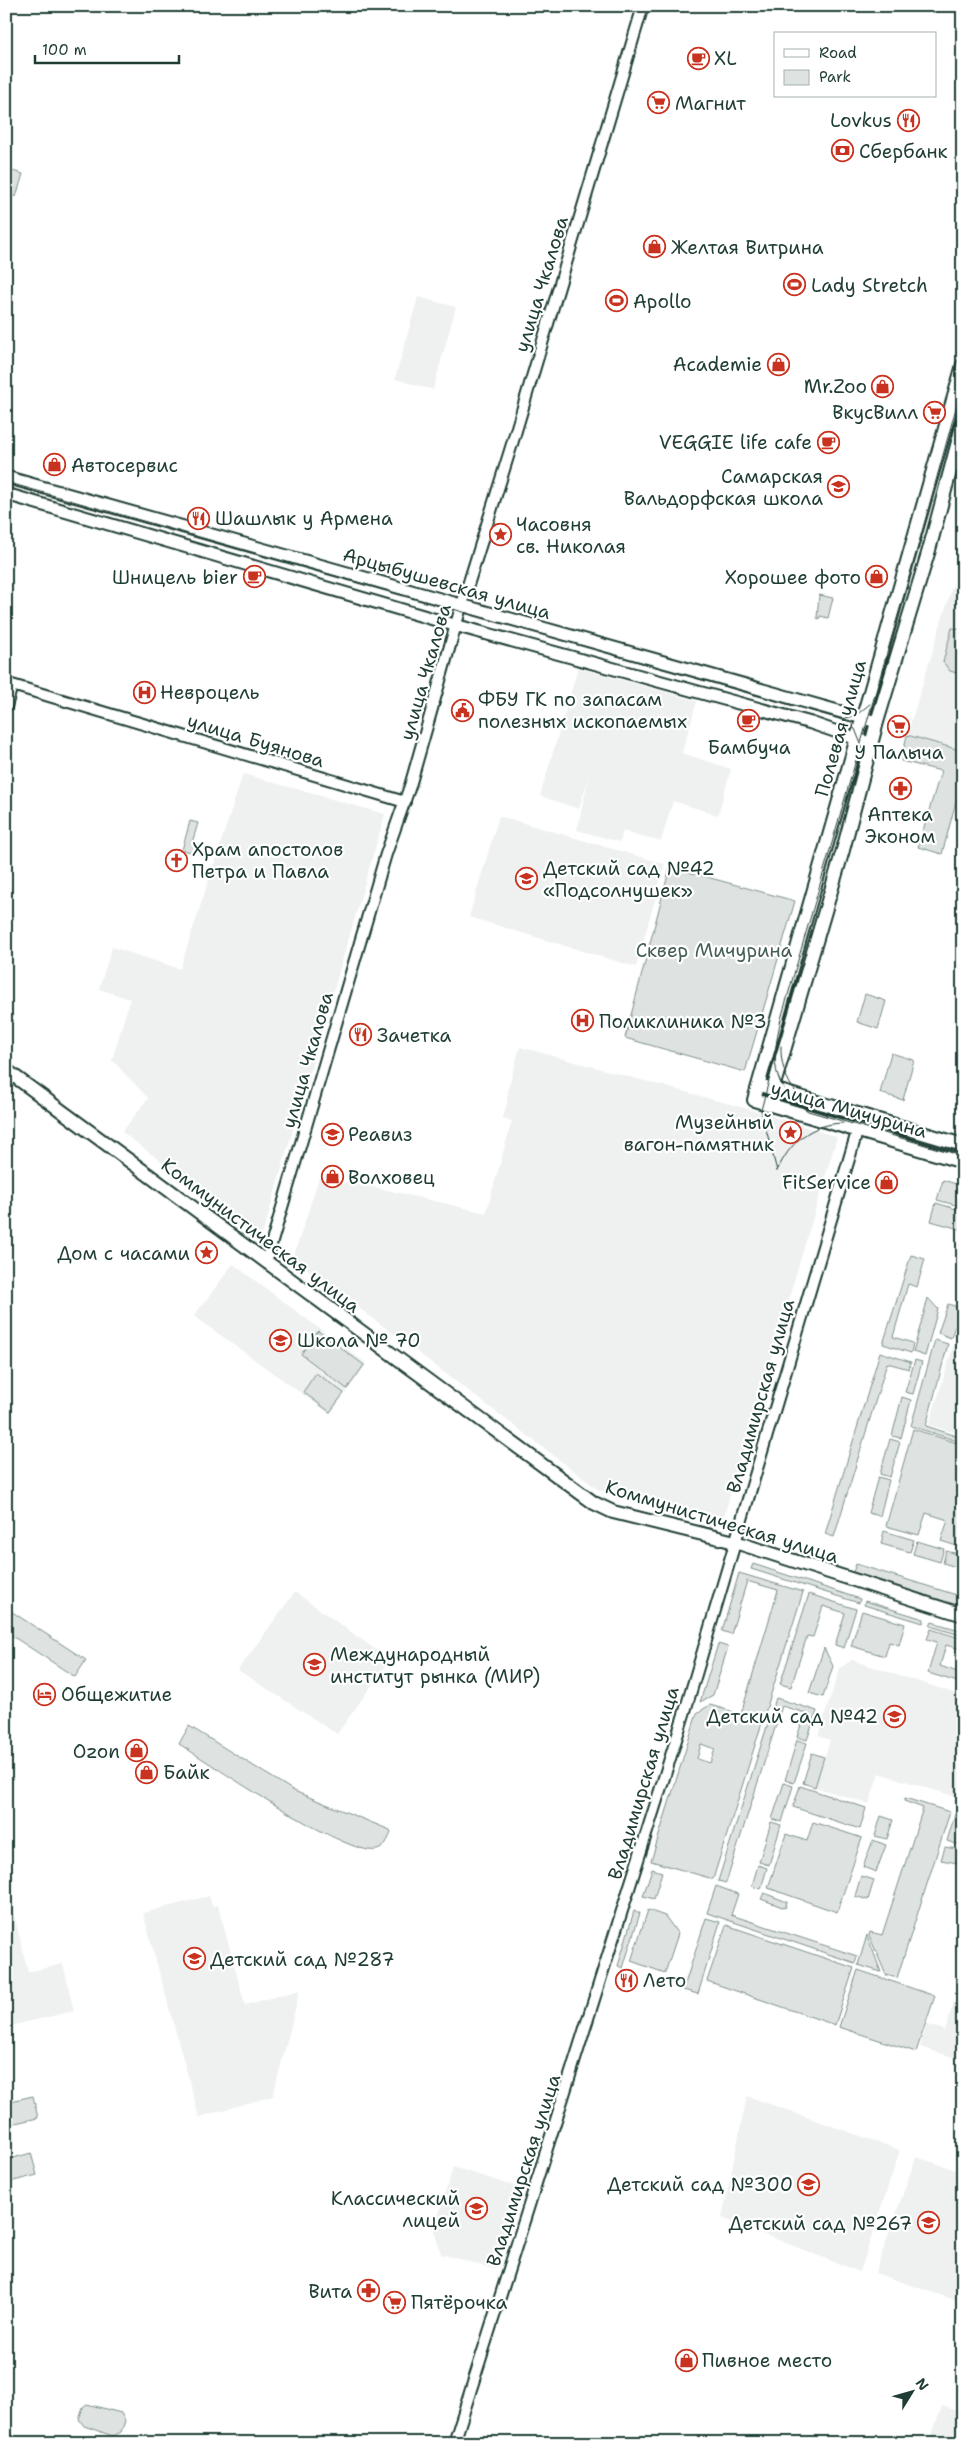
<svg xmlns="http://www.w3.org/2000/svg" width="969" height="2449" viewBox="0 0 969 2449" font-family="'Shantell Sans',sans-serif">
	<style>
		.built { fill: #eef1f0 }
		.green { fill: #dee3e2; stroke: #7e908b; fill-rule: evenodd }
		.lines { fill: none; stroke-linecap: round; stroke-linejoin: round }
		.tertiary-casing { stroke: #1f3d34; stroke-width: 14 }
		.secondary-casing { stroke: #1f3d34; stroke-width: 15 }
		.primary-casing { stroke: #1f3d34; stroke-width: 16 }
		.tertiary { stroke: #fff; stroke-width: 10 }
		.secondary { stroke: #fff; stroke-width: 11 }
		.primary { stroke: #fff; stroke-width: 12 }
		.tram { stroke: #1f3d34; stroke-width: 1 }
		.labels { text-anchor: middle; stroke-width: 4.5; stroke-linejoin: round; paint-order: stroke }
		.poi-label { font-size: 19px; fill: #1f3d34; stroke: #fff; text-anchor: start }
		.street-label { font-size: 19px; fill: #1f3d34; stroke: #fff }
		.park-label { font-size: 19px; fill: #455e57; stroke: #fff }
	</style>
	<rect width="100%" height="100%" fill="#fff"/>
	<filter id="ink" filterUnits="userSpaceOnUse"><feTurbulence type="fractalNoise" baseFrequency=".02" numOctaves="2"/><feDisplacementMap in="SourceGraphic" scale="10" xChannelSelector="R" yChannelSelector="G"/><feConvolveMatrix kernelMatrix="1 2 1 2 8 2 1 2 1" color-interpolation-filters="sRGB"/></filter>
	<g filter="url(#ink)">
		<path class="built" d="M418,297L456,307L433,390L395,379Z
			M963,551V751L907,735Z
			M578,668L697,701L682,753L731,769L718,815L673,801L661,841L623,831L620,842L577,830L589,776L579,809L540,796Z
			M243,774L385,814L263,1233L259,1235L122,1132L148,1098L112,1060L130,999L99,989L112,947L180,969Z
			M499,816L665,864L636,967L469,917Z
			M520,1047L759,1112L837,1137L723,1519L599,1490L293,1258L319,1178L342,1184L347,1182L356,1183L486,1213L512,1121L503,1118L507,1103L508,1089Z
			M233,1264L367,1364L330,1414L194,1316Z
			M963,1315V1435L929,1425Z
			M295,1592L390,1660L337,1734L238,1670Z
			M852,1660L963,1696V1799L879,1773L869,1804L815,1787L830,1740L818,1736L840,1668Z
			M6,1882L28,1972L63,1964L74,2011L6,2027Z
			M209,1896L212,1906L218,1905L245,2005L300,1990L273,2096L199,2117L143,1913Z
			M954,2002L963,2004V2060L920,2047L927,2025L945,2030Z
			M747,2096L900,2150L860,2272L722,2218Z
			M916,2157L963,2172L961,2302L875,2273Z
			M453,2167L518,2187L494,2269L441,2254L434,2231Z
			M942,2406L963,2413V2443H929Z"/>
		<path class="green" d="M9,170L23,174L16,197L6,194Z
			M819,595L833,598L828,618L820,616L819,619L817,618Z
			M952,628L963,629V675L950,671L943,662Z
			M907,735L963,751V795L958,794L942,854L918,847L941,771L901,761Z
			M190,821L198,823L192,843L200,845L197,850L191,852L182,850Z
			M670,867L795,901L745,1072L625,1038Z
			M865,994L886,1001L878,1029L857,1022Z
			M891,1053L914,1060L903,1100L880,1093Z
			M943,1180L963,1186V1207L937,1200Z
			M936,1203L963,1211V1230L931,1221Z
			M911,1255L925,1259L917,1287L908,1284L893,1337L913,1343L911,1353L883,1344Z
			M928,1298L938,1309L925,1356L913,1352Z
			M948,1304L961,1308L951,1338L938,1333Z
			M318,1331L364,1365L347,1389L301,1354Z
			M935,1340L948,1344L926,1426L963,1438V1443L911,1426Z
			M880,1352L911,1362L909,1369L887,1363L834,1537L825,1534Z
			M915,1360L922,1362L913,1394L905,1392Z
			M316,1373L344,1393L330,1412L303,1392Z
			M902,1397L911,1400L901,1438L892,1436Z
			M913,1429L963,1445V1548L941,1541L948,1520L926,1513L919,1535L886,1526Z
			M890,1439L900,1442L890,1477L880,1474Z
			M878,1477L889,1480L880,1516L868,1513Z
			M884,1531L914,1540L910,1552L881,1544Z
			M917,1541L944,1549L940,1562L913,1554Z
			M946,1551L963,1555V1569L943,1563Z
			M753,1564L860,1599L859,1603L751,1569Z
			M856,1564L963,1597V1607L853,1572Z
			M739,1573L803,1592L713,1879L651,1861L697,1713L710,1705L741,1714L778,1590L747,1581L731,1634L722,1631ZM701,1744L715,1749L710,1763L697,1759Z
			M809,1594L856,1609L844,1648L835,1645L845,1613L823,1606L813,1637L807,1636L791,1687L780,1684Z
			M865,1601L924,1619L923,1623L864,1605Z
			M6,1608L86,1660L75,1677L6,1632Z
			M862,1611L905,1624L899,1645L889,1642L885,1656L851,1646Z
			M932,1622L963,1631V1636L930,1626Z
			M931,1629L963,1639V1650L946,1645L940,1666L963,1674L961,1683L928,1673L937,1642L927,1639Z
			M718,1644L728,1647L713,1695L700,1702Z
			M824,1648L833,1666L823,1697L809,1693Z
			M776,1698L817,1711L807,1740L797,1737L805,1713L782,1706L726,1883L718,1881Z
			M189,1726L294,1791L390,1830L391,1833C388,1839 385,1848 377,1850C346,1857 212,1764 179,1744Z
			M797,1740L807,1743L794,1783L785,1780Z
			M812,1753L824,1757L815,1787L803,1783Z
			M784,1783L793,1786L782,1822L772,1819Z
			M800,1786L866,1808L860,1829L793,1807Z
			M905,1798L950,1812L897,1978L886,1975L869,1935L870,1932L882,1935L923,1808L904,1801Z
			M963,1810V1846L947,1841L955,1814Z
			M881,1816L893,1820L887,1839L875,1836Z
			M771,1822L781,1825L769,1865L759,1862Z
			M813,1822L862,1838L837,1912L768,1888L786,1834L807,1841Z
			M873,1840L886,1845L876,1872L863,1867Z
			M945,1847L963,1850V1864L941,1860Z
			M758,1865L767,1868L761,1889L752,1886Z
			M652,1869L662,1872L654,1899L643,1896Z
			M861,1876L874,1880L868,1900L855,1896Z
			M716,1886L738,1894L731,1915L857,1956L855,1963L707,1913Z
			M764,1893L787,1902L785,1908L761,1899Z
			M648,1910L665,1916L678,1934L665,1973L631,1961Z
			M634,1911L640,1913L623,1968L618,1966Z
			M706,1918L720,1922L698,1994L683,1990Z
			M726,1925L854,1968L835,2025L707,1981Z
			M867,1935L881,1972L858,1965Z
			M858,1970L935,1996L916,2052L839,2027Z
			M33,2096L38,2118L6,2125V2102Z
			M31,2153L37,2175L6,2183V2160Z
			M87,2404L121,2413L125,2421L121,2432L113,2436L84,2426L79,2419L83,2407Z"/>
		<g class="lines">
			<defs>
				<path id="tertiary" d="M6,707L12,685L405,802
					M266,1262L386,854L410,786L459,614L512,444L643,6
					M454,2443L686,1708L857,1132"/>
				<path id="secondary" d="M6,477L877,722
					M6,494L440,621L811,723L872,744"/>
				<path id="primary" d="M963,365L754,1100L963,1162
					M6,1070L594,1503L613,1512L735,1542L963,1615
					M766,1087L963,1145
					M773,1088L843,850L877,722L929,550L963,423"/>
			</defs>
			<use href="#tertiary" class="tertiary-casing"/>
			<use href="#secondary" class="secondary-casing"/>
			<use href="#primary" class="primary-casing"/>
			<use href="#tertiary" class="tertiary"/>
			<use href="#secondary" class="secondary"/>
			<use href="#primary" class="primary"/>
			<path class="tram" d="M963,390L959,397L918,546L781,1019C772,1059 769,1086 808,1111L963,1156
				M6,482L843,720L855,729L861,744
				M840,719L855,716L870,704
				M781,1046C780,1071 792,1097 816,1107
				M774,1062L761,1110L777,1171
				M777,1171C790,1142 810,1124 843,1123"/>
		</g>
	</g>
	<defs>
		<symbol id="cafe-ring" viewBox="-11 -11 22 22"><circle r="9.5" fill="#fff" stroke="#c8321e" stroke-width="1.5"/><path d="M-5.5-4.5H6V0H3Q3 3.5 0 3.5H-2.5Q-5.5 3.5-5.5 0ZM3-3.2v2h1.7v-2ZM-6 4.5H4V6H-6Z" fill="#c8321e"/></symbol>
		<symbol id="supermarket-ring" viewBox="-11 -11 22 22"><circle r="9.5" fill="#fff" stroke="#c8321e" stroke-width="1.5"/><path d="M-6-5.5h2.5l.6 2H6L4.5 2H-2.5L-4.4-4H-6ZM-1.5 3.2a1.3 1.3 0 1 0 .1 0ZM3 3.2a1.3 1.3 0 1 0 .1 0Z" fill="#c8321e"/></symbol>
		<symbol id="restaurant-ring" viewBox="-11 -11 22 22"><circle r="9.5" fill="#fff" stroke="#c8321e" stroke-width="1.5"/><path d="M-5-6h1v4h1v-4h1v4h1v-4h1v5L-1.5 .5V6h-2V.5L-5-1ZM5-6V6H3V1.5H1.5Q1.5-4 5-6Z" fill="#c8321e"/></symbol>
		<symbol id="bank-ring" viewBox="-11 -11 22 22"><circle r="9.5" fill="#fff" stroke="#c8321e" stroke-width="1.5"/><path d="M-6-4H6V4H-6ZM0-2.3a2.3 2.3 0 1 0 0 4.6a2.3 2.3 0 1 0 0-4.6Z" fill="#c8321e"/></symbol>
		<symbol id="shop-ring" viewBox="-11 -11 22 22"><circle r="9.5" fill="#fff" stroke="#c8321e" stroke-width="1.5"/><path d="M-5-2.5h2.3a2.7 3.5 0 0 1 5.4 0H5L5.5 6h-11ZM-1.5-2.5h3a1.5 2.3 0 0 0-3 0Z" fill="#c8321e"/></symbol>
		<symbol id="stadium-ring" viewBox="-11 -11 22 22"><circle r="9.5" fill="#fff" stroke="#c8321e" stroke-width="1.5"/><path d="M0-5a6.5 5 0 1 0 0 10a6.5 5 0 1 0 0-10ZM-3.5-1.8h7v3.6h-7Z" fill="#c8321e"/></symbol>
		<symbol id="school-ring" viewBox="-11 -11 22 22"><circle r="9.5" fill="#fff" stroke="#c8321e" stroke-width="1.5"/><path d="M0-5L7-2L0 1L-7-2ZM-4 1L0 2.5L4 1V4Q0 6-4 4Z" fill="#c8321e"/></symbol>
		<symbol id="sight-ring" viewBox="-11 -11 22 22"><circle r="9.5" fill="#fff" stroke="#c8321e" stroke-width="1.5"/><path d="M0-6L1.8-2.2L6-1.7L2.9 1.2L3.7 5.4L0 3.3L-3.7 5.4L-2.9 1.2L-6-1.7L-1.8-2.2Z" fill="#c8321e"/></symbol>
		<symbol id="hospital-ring" viewBox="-11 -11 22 22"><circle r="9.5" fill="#fff" stroke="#c8321e" stroke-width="1.5"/><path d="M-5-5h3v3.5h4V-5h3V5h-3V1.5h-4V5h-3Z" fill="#c8321e"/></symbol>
		<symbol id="civic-ring" viewBox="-11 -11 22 22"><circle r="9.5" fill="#fff" stroke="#c8321e" stroke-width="1.5"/><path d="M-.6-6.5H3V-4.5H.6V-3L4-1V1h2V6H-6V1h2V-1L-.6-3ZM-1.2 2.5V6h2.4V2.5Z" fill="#c8321e"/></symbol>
		<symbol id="pharmacy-ring" viewBox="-11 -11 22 22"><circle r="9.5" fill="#fff" stroke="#c8321e" stroke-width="1.5"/><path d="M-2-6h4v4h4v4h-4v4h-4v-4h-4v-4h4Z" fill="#c8321e"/></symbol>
		<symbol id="church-ring" viewBox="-11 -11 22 22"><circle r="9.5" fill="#fff" stroke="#c8321e" stroke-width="1.5"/><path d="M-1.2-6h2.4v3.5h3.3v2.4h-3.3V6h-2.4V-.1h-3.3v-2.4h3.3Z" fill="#c8321e"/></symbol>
		<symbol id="university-ring" viewBox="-11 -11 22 22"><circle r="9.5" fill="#fff" stroke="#c8321e" stroke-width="1.5"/><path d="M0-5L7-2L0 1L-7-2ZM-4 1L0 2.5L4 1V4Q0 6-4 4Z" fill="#c8321e"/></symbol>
		<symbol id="hotel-ring" viewBox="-11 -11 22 22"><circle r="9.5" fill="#fff" stroke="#c8321e" stroke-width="1.5"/><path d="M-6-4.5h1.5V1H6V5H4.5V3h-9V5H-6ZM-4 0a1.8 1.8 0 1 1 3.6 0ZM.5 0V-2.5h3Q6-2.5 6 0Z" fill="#c8321e"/></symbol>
	</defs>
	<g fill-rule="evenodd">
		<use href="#cafe-ring" x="686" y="46" width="25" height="25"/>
		<use href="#supermarket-ring" x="646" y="90" width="25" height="25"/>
		<use href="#restaurant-ring" x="896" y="108" width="25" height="25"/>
		<use href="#bank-ring" x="830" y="138" width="25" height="25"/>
		<use href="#shop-ring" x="642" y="234" width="25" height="25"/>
		<use href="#stadium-ring" x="782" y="272" width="25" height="25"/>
		<use href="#stadium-ring" x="604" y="288" width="25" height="25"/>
		<use href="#shop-ring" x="766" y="352" width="25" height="25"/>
		<use href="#shop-ring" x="870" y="374" width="25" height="25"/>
		<use href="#supermarket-ring" x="922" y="400" width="25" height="25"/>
		<use href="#cafe-ring" x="816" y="430" width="25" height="25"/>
		<use href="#shop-ring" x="42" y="452" width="25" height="25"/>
		<use href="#school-ring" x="826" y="474" width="25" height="25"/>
		<use href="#restaurant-ring" x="186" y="506" width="25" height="25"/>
		<use href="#sight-ring" x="488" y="522" width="25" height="25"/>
		<use href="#cafe-ring" x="242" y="564" width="25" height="25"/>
		<use href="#shop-ring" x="864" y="564" width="25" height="25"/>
		<use href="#hospital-ring" x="132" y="680" width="25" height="25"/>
		<use href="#civic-ring" x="450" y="698" width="25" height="25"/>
		<use href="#cafe-ring" x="736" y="708" width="25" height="25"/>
		<use href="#supermarket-ring" x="886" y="714" width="25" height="25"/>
		<use href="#pharmacy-ring" x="888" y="776" width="25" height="25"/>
		<use href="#church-ring" x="164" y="848" width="25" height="25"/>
		<use href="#school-ring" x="514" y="866" width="25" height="25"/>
		<use href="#hospital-ring" x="570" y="1008" width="25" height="25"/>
		<use href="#restaurant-ring" x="348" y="1022" width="25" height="25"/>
		<use href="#sight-ring" x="778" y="1120" width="25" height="25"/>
		<use href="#university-ring" x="320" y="1122" width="25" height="25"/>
		<use href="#shop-ring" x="320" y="1164" width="25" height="25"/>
		<use href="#shop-ring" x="874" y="1170" width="25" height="25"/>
		<use href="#sight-ring" x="194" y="1240" width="25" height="25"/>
		<use href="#school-ring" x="268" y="1328" width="25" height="25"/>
		<use href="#university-ring" x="302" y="1652" width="25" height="25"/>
		<use href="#hotel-ring" x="32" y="1682" width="25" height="25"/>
		<use href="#school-ring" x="882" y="1704" width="25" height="25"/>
		<use href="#shop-ring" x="124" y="1738" width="25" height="25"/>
		<use href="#shop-ring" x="134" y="1760" width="25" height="25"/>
		<use href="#school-ring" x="182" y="1946" width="25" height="25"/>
		<use href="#restaurant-ring" x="614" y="1968" width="25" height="25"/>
		<use href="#school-ring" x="796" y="2172" width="25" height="25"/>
		<use href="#school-ring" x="464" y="2196" width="25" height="25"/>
		<use href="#school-ring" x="916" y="2210" width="25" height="25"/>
		<use href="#pharmacy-ring" x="356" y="2278" width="25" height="25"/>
		<use href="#supermarket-ring" x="382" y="2290" width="25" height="25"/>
		<use href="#shop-ring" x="674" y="2348" width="25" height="25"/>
	</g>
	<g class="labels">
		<g class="poi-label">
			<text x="714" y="65">XL</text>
			<text x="675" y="110">Магнит</text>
			<text x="892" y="127" text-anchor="end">Lovkus</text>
			<text x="859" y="158">Сбербанк</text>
			<text x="671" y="254">Желтая Витрина</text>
			<text x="811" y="292">Lady Stretch</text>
			<text x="633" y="308">Apollo</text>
			<text x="762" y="371" text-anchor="end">Academie</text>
			<text x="867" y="393" text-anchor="end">Mr.Zoo</text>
			<text x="918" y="419" text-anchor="end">ВкусВилл</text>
			<text x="812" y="449" text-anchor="end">VEGGIE life cafe</text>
			<text x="71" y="472">Автосервис</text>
			<text x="823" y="483" text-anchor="end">Самарская<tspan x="823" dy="22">Вальдорфская школа</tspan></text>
			<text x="215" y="525">Шашлык у Армена</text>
			<text x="516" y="531">Часовня<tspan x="516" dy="22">св. Николая</tspan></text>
			<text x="238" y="584" text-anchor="end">Шницель bier</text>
			<text x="861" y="584" text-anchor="end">Хорошее фото</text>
			<text x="160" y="699">Невроцель</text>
			<text x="478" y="706">ФБУ ГК по запасам<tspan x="478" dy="22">полезных ископаемых</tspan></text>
			<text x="749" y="754" text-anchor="middle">Бамбуча</text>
			<text x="899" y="759" text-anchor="middle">У Палыча</text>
			<text x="900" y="821" text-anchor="middle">Аптека<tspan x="900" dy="22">Эконом</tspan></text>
			<text x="192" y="856">Храм апостолов<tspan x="192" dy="22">Петра и Павла</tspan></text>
			<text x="543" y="875">Детский сад №42<tspan x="543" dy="22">«Подсолнушек»</tspan></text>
			<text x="599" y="1028">Поликлиника №3</text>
			<text x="377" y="1042">Зачетка</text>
			<text x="774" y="1129" text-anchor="end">Музейный<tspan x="774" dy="22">вагон-памятник</tspan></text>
			<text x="348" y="1141">Реавиз</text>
			<text x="348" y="1184">Волховец</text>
			<text x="871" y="1189" text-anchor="end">FitService</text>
			<text x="190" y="1260" text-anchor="end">Дом с часами</text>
			<text x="297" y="1347">Школа № 70</text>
			<text x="330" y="1661">Международный<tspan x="330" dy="22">институт рынка (МИР)</tspan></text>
			<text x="61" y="1701">Общежитие</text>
			<text x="878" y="1723" text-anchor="end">Детский сад №42</text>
			<text x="120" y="1758" text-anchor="end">Ozon</text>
			<text x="163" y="1779">Байк</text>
			<text x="210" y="1966">Детский сад №287</text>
			<text x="643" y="1987">Лето</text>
			<text x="793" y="2191" text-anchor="end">Детский сад №300</text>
			<text x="460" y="2205" text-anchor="end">Классический<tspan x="460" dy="22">лицей</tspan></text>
			<text x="912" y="2230" text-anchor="end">Детский сад №267</text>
			<text x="352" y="2298" text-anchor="end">Вита</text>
			<text x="411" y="2309">Пятёрочка</text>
			<text x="702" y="2367">Пивное место</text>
		</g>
		<g class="street-label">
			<text transform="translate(541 284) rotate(-73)" y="7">улица Чкалова</text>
			<text transform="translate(447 583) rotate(16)" y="7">Арцыбушевская улица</text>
			<text transform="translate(425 672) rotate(-74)" y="7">улица Чкалова</text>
			<text transform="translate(840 728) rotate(-74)" y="7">Полевая улица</text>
			<text transform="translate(256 740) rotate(17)" y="7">улица Буянова</text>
			<text transform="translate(307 1060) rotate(-74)" y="7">улица Чкалова</text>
			<text transform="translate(849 1109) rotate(16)" y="7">улица Мичурина</text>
			<text transform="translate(261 1235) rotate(37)" y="7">Коммунистическая улица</text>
			<text transform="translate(760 1396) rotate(-74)" y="7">Владимирская улица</text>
			<text transform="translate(722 1521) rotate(17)" y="7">Коммунистическая улица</text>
			<text transform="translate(643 1783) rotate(-73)" y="7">Владимирская улица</text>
			<text transform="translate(523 2170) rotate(-72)" y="7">Владимирская улица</text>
		</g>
		<g class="park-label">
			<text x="714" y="957">Сквер Мичурина</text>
		</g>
	</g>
	<rect width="969" height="2449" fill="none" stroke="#fff" stroke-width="25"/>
	<rect x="12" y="12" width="944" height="2424" fill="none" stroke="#1f3d34" stroke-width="2" filter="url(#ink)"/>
	<rect x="774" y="32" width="162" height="65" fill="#ffffff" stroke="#a5b1ae"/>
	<rect x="784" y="49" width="25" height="8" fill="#ffffff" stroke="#a5b1ae"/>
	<text x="819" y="58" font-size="15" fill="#1f3d34">Road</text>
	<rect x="784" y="70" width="25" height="15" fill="#dee3e2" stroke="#a5b1ae"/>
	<text x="819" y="82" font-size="15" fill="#1f3d34">Park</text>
	<g transform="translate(912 2392) rotate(53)" stroke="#ffffff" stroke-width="4" paint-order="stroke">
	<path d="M0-4L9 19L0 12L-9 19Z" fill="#1f3d34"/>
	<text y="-8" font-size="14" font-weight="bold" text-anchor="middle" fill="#1f3d34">N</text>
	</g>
	<path d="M35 55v8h144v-8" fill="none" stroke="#1f3d34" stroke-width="2.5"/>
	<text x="42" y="55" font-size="15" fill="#1f3d34" stroke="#ffffff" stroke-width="4" paint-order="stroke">100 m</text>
</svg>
